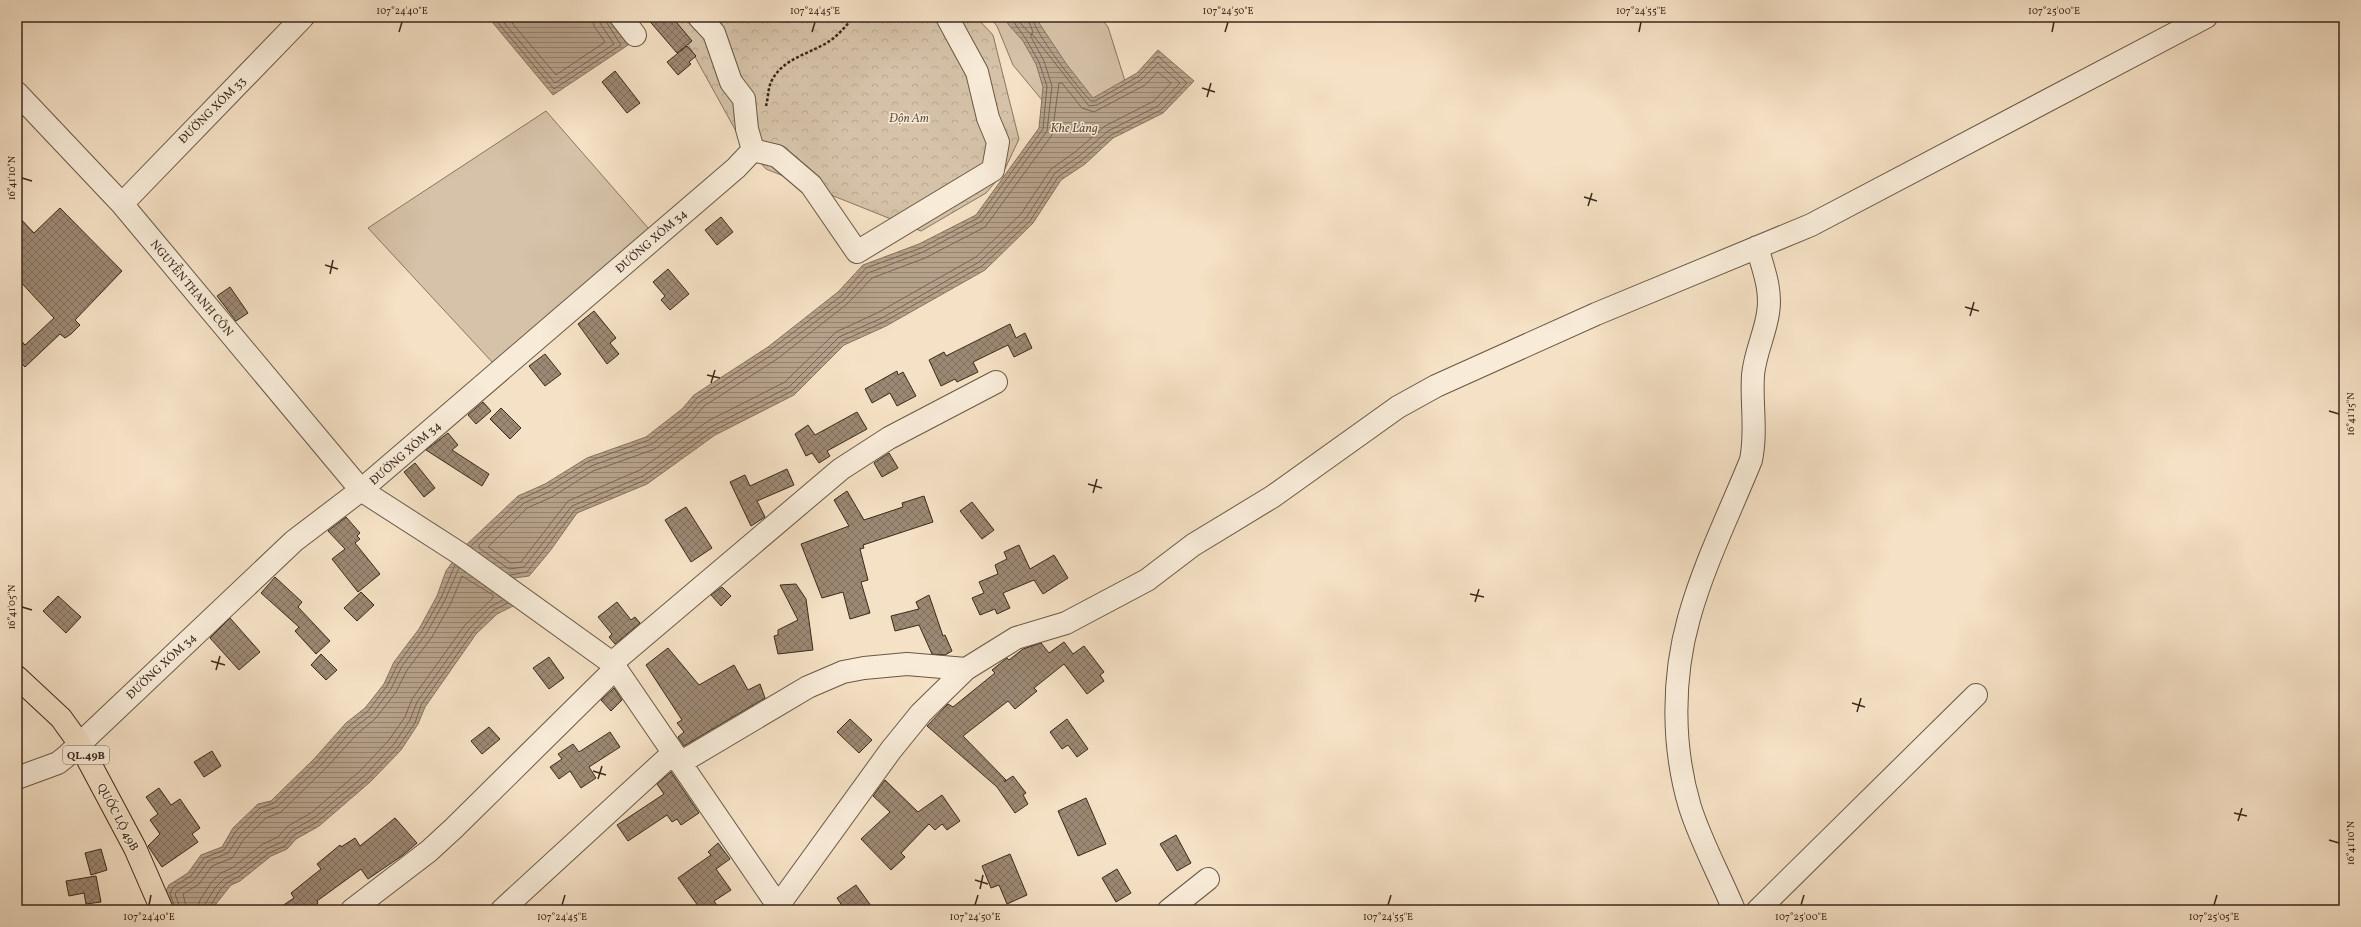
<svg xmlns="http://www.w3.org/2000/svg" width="2361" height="927" viewBox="0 0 2361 927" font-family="Vollkorn,serif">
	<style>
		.grass { fill: #d5c2a8; stroke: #887661 }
		.forest { fill: url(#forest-crowns); stroke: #887661 }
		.water { fill: url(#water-rules); stroke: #85725e }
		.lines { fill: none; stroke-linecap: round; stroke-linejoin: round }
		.shore { stroke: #786652; stroke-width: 1 }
		.building { fill: url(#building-cross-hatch); stroke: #3b291a }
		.minor-casing { stroke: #6a5745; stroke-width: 24 }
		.major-casing { stroke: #3b291a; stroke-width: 24 }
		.path { stroke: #3b291a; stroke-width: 2.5; stroke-dasharray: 3 2; stroke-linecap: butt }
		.minor { stroke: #f8ecd9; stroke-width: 22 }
		.major { stroke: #f5e1c5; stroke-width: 22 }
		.ticks { fill: none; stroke: #3b291a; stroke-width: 1.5 }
		.labels { text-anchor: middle; stroke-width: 3; stroke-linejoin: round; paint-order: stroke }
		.shield { fill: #f8ecd9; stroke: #746453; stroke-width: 1 }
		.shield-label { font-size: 11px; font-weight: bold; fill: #3b291a }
		.street-label { font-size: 12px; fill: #3b291a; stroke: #f8ecd9 }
		.park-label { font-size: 12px; font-style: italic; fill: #624f3e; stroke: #f8ecd9 }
		.water-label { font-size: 13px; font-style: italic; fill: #604d3c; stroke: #f8ecd9 }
		.neatline { fill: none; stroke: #3b291a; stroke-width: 1.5 }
		.ticks-label { font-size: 10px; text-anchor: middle; fill: #3b291a }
	</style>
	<defs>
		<pattern id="forest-crowns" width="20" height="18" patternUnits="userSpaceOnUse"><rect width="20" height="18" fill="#d5c2a8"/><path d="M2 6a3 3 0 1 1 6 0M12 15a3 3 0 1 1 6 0" fill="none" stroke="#b8a790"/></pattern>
		<pattern id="water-rules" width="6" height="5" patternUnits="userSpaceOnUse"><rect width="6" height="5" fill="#b6a28b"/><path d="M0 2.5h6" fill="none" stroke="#958471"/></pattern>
		<pattern id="building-cross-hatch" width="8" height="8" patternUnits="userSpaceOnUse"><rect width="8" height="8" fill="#9c8973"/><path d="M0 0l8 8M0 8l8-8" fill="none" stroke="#80705e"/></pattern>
	</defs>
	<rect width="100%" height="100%" fill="#f5e1c5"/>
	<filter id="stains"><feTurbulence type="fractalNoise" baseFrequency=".005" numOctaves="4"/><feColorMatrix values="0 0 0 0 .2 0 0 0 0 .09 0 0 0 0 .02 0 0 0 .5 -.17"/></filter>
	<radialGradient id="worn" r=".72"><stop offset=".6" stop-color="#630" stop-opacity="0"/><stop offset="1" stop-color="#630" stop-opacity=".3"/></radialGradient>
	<path class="grass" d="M989,17H1100L1108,27L1131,100L1045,177L1042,100L1013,65L997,26Z
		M546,111L649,229L493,363L368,228Z"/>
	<path class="forest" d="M673,17H976L993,35L1019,139L1003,173L986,193L921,231L766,169L742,142Z"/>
	<path class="water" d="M488,17H606L628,45L553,95Z
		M1006,17H1035L1067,65L1093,98L1137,73L1158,50L1194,81L1163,113L1113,138L1085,164L1061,180L1033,223L985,270L886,326L844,345L794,395L715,435L647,484L577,513L550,551L529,576L507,579L464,547L518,496L545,484L587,458L646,437L682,409L694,395L768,347L838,292L863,265L919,244L976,215L1039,128L1043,87L1036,64L1023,41L1008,24Z
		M459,553L525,600L497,614L476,634L425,707L418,724L401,750L370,782L319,826L296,839L287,849L271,856L240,881L231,885L211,910H172L165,893L169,885L188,873L201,855L222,847L233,828L258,804L271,801L315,758L346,723L365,708L384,684L394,662L419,629L437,596L446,571Z"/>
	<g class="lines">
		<path class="shore" d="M493,17L554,89L621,45L603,17
			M499,17L555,83L614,44L600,23L598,17
			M507,17L556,75L605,42L594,26L592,17
			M1015,17L1031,35L1033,32L1027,17
			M1032,34L1089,106L1097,105L1141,80L1158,63L1180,83L1158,106L1108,131L1079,156L1055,173L1026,218L979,262L882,318L839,337L789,387L711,427L643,476L572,506L524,567L509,569L479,548V545L524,503L549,492L591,466L652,444L688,416L700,402L773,354L844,300L868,273L923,252L982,221L1047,131L1052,86L1044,61L1031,37Z
			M1158,72L1171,83L1154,101L1105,126L1075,152L1051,169L1021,214L976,257L879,312L836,332L785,382L708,421L640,470L568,501L521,562L511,563L488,547L527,508L552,497L593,471L655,449L692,420L704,406L777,359L847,304L872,278L925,258L985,227L1052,135L1059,83H1062L1082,108L1094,112L1145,85Z
			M471,546L521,499L547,487L589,461L649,440L685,412L697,398L770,350L841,296L866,268L921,248L978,218L1043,129L1047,86L1039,62L1026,39L1010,17
			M510,575L527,572L575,510L645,480L713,431L792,391L842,341L884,322L982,266L1030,221L1058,177L1082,160L1111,135L1161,110L1187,83L1158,56L1139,76L1095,101H1091C1079,90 1033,31 1032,17
			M176,910L170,894L173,887L191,876L204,858L224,850L236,831L260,808L274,803L318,761L349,726L368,711L387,686L398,664L422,631L441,598L455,565
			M181,910L175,894L177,891L195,879L208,861L228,853L240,835L263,812L277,807L322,764L353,729L372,714L391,689L402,666L426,634L445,600L459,568
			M187,910L183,894L199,884L212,866L232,858L244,839L266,818L281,812L326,768L357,734L376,718L396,692L407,670L432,637L451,603L462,576L493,595V598L465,625L412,699L405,717L389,740L360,771L311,813L288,826L278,837L263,844L232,868L221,873L211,883L200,900L197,910
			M203,910L205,904L215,888L225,878L236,873L266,849L282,842L291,831L314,818L364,776L394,744L410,720L417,702L469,629L490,607L503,600
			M208,910L220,890L228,882L238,877L269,853L285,846L294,835L317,822L368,779L398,747L415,723L421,705L473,632L494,610L508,603"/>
	</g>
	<path class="building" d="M646,17H672L692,41L677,53Z
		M687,46L696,56L689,62L691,64L678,75L667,62Z
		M615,71L640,103L627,113L602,82Z
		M60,208L122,271L75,320L80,325L71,334L65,338L60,334L25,367L17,359V336L25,345L54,318L17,278V215L34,233Z
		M721,217L733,232L717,245L705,230Z
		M668,269L689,294L670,310L661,300L665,296L653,282Z
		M230,287L248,313L236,321L217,296Z
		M594,311L616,338L610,343L619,354L607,364L578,324Z
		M1010,324L1016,338L1025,333L1032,348L1014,357L1008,345L973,362L978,372L957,382L955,379L941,386L929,360L944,352L946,356Z
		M545,354L561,374L545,386L529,366Z
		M897,371L898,375L903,372L916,396L897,406L890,393L872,403L865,389Z
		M483,402L491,411L476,424L468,415Z
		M501,408L521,428L510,439L490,419Z
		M857,412L867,429L827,451L830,456L819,463L812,453L806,456L795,434L808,425L815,435Z
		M448,433L458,445L452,450L489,474L482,486L426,450Z
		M889,453L898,468L882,477L874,463Z
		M415,463L435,488L424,497L404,472Z
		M787,469L794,485L757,501L765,517L751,526L730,482L745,475L750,486Z
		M847,491L864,520L903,507L902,503L924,496L933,522L863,545L864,548L860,549L868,580L861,582L870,613L850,619L843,592L822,598L801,544L849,526L834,500Z
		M972,502L994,530L982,539L960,511Z
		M686,507L712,548L691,562L665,520Z
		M346,517L360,533L357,536L360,539L355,543L380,574L358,592L332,559L345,549L328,531Z
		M1019,545L1030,569L1054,555L1068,578L1043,594L1034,580L1003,593L1010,608L997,614L995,609L980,615L972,598L984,593L979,582L998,574L995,565L1007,559L1004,552Z
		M275,577L302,602L298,607L330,641L316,654L295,631L299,627L261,593Z
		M796,584L806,599L813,650L778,654L774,636L778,635V630L798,620L780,585Z
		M722,587L731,596L721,606L711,595Z
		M361,592L374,605L357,621L344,608Z
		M929,595L943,636L945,635L952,651L945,655L932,654L919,625L895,631L891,616L919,609L916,602Z
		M58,596L81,617L66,633L43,611Z
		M617,602L631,620L635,617L640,623L615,644L609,637L612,634L598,617Z
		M230,618L260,652L239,670L210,638Z
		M1064,642L1073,654L1084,646L1104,672L1100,675L1104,681L1087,694L1064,664L1034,688L1037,691L1015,709L1008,701L963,736L1006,780L1004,782L1013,776L1026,793L1023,795L1028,804L1015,813L997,787L927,726L948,704L953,707L995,673L992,670L1007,658L1009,660L1023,649L1041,643L1049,653Z
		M668,648L699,685L734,665L748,690L760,684L765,698L684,746L678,737L684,732L677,723L682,720L646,665Z
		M321,654L337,670L326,680L311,665Z
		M549,657L564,678L549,689L533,668Z
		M614,688L622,700L611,711L601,700Z
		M850,719L872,740L859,753L837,732Z
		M1067,719L1088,749L1077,757L1068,745L1062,749L1050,732Z
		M489,727L500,739L482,754L471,741Z
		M610,732L620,747L589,767L596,778L581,788L570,771L559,779L550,767L562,759L558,754L573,744L579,752Z
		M212,751L221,766L204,777L194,762Z
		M671,772L699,813L681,825L677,819L672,822L667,815L628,841L617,825L664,794L657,784Z
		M885,780L918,812L942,795L960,821L947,830L942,824L935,830L929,824L901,853L905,857L891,870L861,839L890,812L873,796Z
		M159,788L171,805L180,799L200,828L192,834L198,842L162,867L148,846L160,834L150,820L158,814L146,797Z
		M1086,798L1106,844L1078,856L1058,811Z
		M395,818L417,843L403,855L368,879L361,869L317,901L318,903L309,910H276L294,898L291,893L321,869L317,864L340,845L341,847L355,838L360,846Z
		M1176,835L1191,863L1177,871L1160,844Z
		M718,843L730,859L716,869L731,890L714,901L720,910H701L678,878L711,855L708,852Z
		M101,849L107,870L91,875L85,853Z
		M1010,854L1027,895L1007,904L999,885L991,888L982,866Z
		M1117,869L1131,893L1116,902L1102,878Z
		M96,876L101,902L86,904L84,893L69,896L66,881Z
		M856,885L874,910H845L837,898Z"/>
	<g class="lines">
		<defs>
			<path id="minor" d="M621,17L635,35
				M17,93L122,204L361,490L459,553L612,663L781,910
				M753,150L777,156L811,185L857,252L993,170L998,142L988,118L977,72L947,17
				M122,204L303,17
				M612,663L841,469L889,438L996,382
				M680,763L808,687L843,672L864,668L907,664L966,669
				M17,778L58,763L68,755L294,541L361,490L736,168L753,150L747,129L744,99L731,82L714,33L699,17
				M352,910L429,851L454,828L615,669
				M502,910L673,753
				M775,910L891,750L921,713L966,669L1016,638L1066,623L1147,580L1193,545L1272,497L1398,407L1436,386L1596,314L1811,225L2206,17
				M1169,910L1208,879
				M1734,910C1720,876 1701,842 1690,807C1672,747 1672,678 1689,618C1704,564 1730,512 1751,460C1757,431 1751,403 1753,375C1755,353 1765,334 1768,313C1772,290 1763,268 1757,247
				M1758,910L1976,695"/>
			<path id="major" d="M17,677L61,718L79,743L135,848L162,910"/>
		</defs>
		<use href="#minor" class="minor-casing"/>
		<use href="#major" class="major-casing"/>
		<path class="path" d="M766,106C768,99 768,89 771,82C781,61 802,56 821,46C834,40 844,29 853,17"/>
		<use href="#minor" class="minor"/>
		<use href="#major" class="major"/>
	</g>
	<path class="ticks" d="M399,32L402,22M812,32L815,22M1225,32L1228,22M1639,32L1641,22M2052,32L2054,22M1202,88L1215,92M1207,97L1211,83M22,178L32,181M1584,197L1597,201M1588,206L1592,193M325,265L338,269M330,274L333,260M1965,307L1979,311M1970,316L1974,302M707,375L720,378M711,383L715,370M2329,411L2339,414M1088,484L1102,488M1093,493L1097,479M1470,594L1484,597M1475,602L1479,589M22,607L32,610M211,661L225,665M216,670L220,656M1852,703L1865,707M1857,712L1861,698M593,771L606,775M598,779L602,766M2234,813L2247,816M2238,821L2242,808M2329,840L2339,843M975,880L988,884M980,889L983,875M149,905L151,895M562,905L565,895M975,905L978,895M1388,905L1391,895M1801,905L1804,895M2214,905L2217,895"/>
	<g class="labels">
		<rect class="shield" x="63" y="746" width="46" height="18" rx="3"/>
		<g class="shield-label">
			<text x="86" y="759">QL.49B</text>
		</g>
		<g class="street-label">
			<text transform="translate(212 110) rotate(-45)" y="4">ĐƯỜNG XÓM 33</text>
			<text transform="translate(651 241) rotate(-41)" y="4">ĐƯỜNG XÓM 34</text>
			<text transform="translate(192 288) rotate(50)" y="4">NGUYỄN THANH CÔN</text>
			<text transform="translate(405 453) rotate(-41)" y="4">ĐƯỜNG XÓM 34</text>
			<text transform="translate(161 666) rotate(-43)" y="4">ĐƯỜNG XÓM 34</text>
			<text transform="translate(118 817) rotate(62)" y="4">QUỐC LỘ 49B</text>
		</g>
		<g class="park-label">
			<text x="909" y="122">Độn Am</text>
		</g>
		<g class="water-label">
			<text x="1074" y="132">Khe Làng</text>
		</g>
	</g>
	<rect width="2361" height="927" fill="none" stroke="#f5e1c5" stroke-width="44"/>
	<rect x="22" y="22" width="2317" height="883" class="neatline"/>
	<g class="ticks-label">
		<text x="402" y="14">107°24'40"E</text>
		<text x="815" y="14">107°24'45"E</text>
		<text x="1228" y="14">107°24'50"E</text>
		<text x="1641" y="14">107°24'55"E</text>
		<text x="2054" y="14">107°25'00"E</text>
		<text transform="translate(11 178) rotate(-90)" y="4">16°41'10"N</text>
		<text transform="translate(2350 414) rotate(-90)" y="4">16°41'15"N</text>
		<text transform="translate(11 607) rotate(-90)" y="4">16°41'05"N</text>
		<text transform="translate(2350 843) rotate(-90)" y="4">16°41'10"N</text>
		<text x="149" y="920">107°24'40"E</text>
		<text x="562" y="920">107°24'45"E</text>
		<text x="975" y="920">107°24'50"E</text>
		<text x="1388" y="920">107°24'55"E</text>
		<text x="1801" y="920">107°25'00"E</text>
		<text x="2214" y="920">107°25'05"E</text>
	</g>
	<rect width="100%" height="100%" filter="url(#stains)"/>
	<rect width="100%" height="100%" fill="url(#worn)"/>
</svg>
